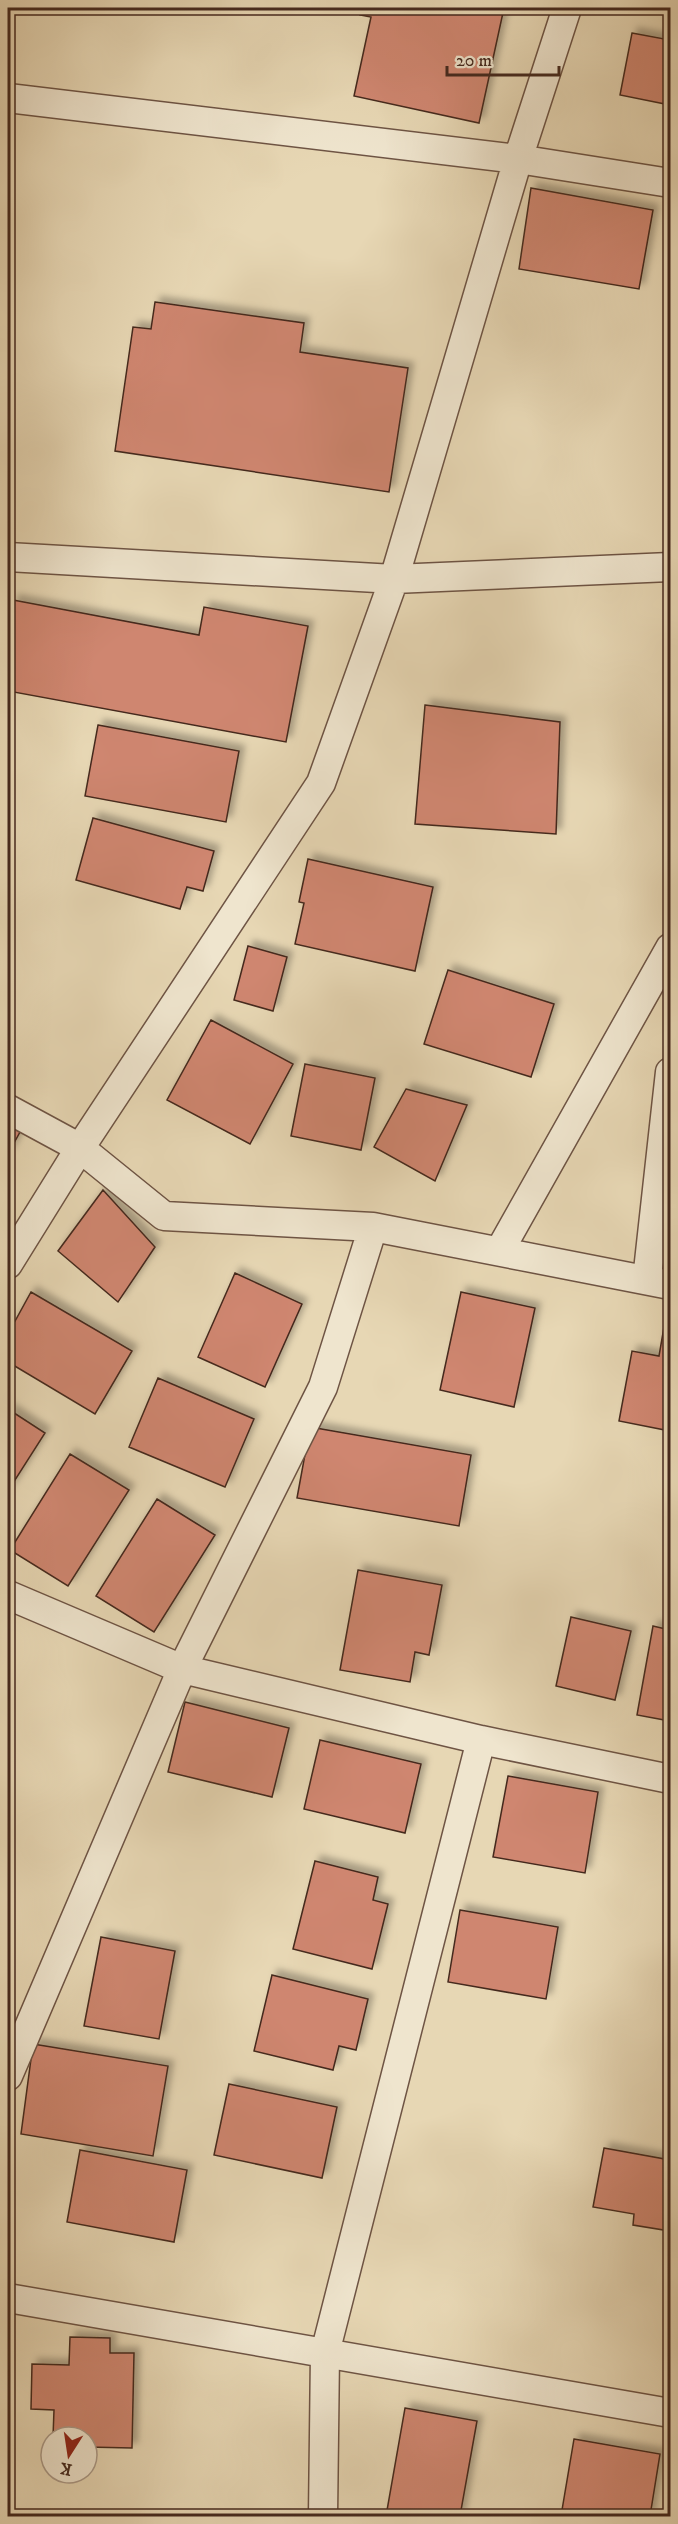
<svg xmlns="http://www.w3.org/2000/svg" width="678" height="2524" viewBox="0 0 678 2524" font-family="'IM FELL DW Pica',serif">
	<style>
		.building { fill: #cf866f; stroke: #45291e; stroke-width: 1.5; filter: url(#shadow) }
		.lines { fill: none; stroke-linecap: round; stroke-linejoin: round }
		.street-casing { stroke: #6e5444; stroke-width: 31 }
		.street { stroke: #efe5ce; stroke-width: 28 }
	</style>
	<defs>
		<filter id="shadow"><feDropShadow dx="5.5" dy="-5.5" stdDeviation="3" flood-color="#0004"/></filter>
	</defs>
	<rect width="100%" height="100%" fill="#e7d7b4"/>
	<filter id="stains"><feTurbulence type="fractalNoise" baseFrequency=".00333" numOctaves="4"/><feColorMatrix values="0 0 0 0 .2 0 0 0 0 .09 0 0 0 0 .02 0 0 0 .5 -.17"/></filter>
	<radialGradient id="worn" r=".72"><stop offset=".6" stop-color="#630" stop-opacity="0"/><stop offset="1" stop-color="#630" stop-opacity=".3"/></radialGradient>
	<path class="building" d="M362,8H504L479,123L354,96L371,17L360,15Z
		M632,33L670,40V105L620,95Z
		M531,188L653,210L639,289L519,269Z
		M155,302L304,323L300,352L408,368L389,492L115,451L133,327L151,329Z
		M13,600L199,635L204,607L308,626L286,742L8,691V627Z
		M425,705L560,722L556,834L415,824Z
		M98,725L239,751L226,822L85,796Z
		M93,818L214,851L203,891L187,887L180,909L76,880Z
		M308,859L433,887L415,971L295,944L304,903L299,902Z
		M248,946L287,957L273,1011L234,1000Z
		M448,970L554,1004L531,1077L424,1044Z
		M211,1020L293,1064L250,1144L167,1100Z
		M305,1064L375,1078L361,1150L291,1136Z
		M406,1089L467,1105L435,1181L374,1147Z
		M8,1124L20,1132L8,1154Z
		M103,1190L155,1247L118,1302L58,1251Z
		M235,1273L302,1304L265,1387L198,1357Z
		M31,1292L132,1351L95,1414L8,1362V1334Z
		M461,1292L535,1308L514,1407L440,1390Z
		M664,1327L670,1329V1431L619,1421L632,1351L659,1356Z
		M158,1378L254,1419L225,1487L129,1447Z
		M8,1409L45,1433L8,1491Z
		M310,1427L471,1455L459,1526L297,1498Z
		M70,1454L129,1490L68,1586L10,1550Z
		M157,1499L215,1535L154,1632L96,1596Z
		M358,1570L442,1585L429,1655L415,1652L410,1682L340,1670Z
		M571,1617L631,1631L615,1700L556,1686Z
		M653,1626L670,1630V1721L637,1715Z
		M185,1702L289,1728L272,1797L168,1772Z
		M320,1740L421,1764L405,1833L304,1809Z
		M508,1776L598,1792L585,1873L493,1857Z
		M315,1861L378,1877L373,1900L388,1904L372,1969L293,1949Z
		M460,1910L558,1927L546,1999L448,1982Z
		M101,1937L175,1951L159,2039L84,2026Z
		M272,1975L368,1999L356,2050L339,2046L333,2070L254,2051Z
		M33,2044L168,2066L153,2156L21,2134Z
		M229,2084L337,2107L322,2178L214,2155Z
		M604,2148L670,2160V2231L633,2225L634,2214L593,2207Z
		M80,2150L187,2170L174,2242L67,2222Z
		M70,2337L110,2338V2353H134L132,2448L87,2447V2437H53L54,2410L31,2409L32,2364L69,2365Z
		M405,2408L477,2421L460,2516H386Z
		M574,2439L660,2454L650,2516H561Z"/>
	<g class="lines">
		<defs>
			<path id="street" d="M8,98L518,159L670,183
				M8,557L394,579L670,567
				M8,1109L80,1148L164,1216L373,1227L670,1285
				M373,1227L323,1387L182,1669L481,1740L670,1779
				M500,1250L670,948
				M8,1264L80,1148L321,783L394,579L518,159L567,8
				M647,1280L670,1072
				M8,1595L182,1669L8,2076
				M8,2298L670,2413
				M323,2516L325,2353L481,1740"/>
		</defs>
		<use href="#street" class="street-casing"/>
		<use href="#street" class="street"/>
	</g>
	<rect width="678" height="2524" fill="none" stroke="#e7d7b4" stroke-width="30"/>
	<rect x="9" y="9" width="660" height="2506" fill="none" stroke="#45291e" stroke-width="3"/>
	<rect x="15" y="15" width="648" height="2494" fill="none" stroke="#45291e" stroke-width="1.5"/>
	<g transform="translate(69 2455) rotate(192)"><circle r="28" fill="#efe5ce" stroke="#ab9a88" stroke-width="1.5"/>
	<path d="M0-4.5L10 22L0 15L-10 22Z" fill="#8f2418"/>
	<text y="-9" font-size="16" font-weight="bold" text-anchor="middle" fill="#45291e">K</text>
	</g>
	<path d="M447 66v9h112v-9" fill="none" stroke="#45291e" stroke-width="3"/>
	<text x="456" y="66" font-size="18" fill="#45291e" stroke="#efe5ce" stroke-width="4.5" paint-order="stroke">20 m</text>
	<rect width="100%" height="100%" filter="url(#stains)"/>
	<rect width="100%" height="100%" fill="url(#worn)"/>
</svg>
